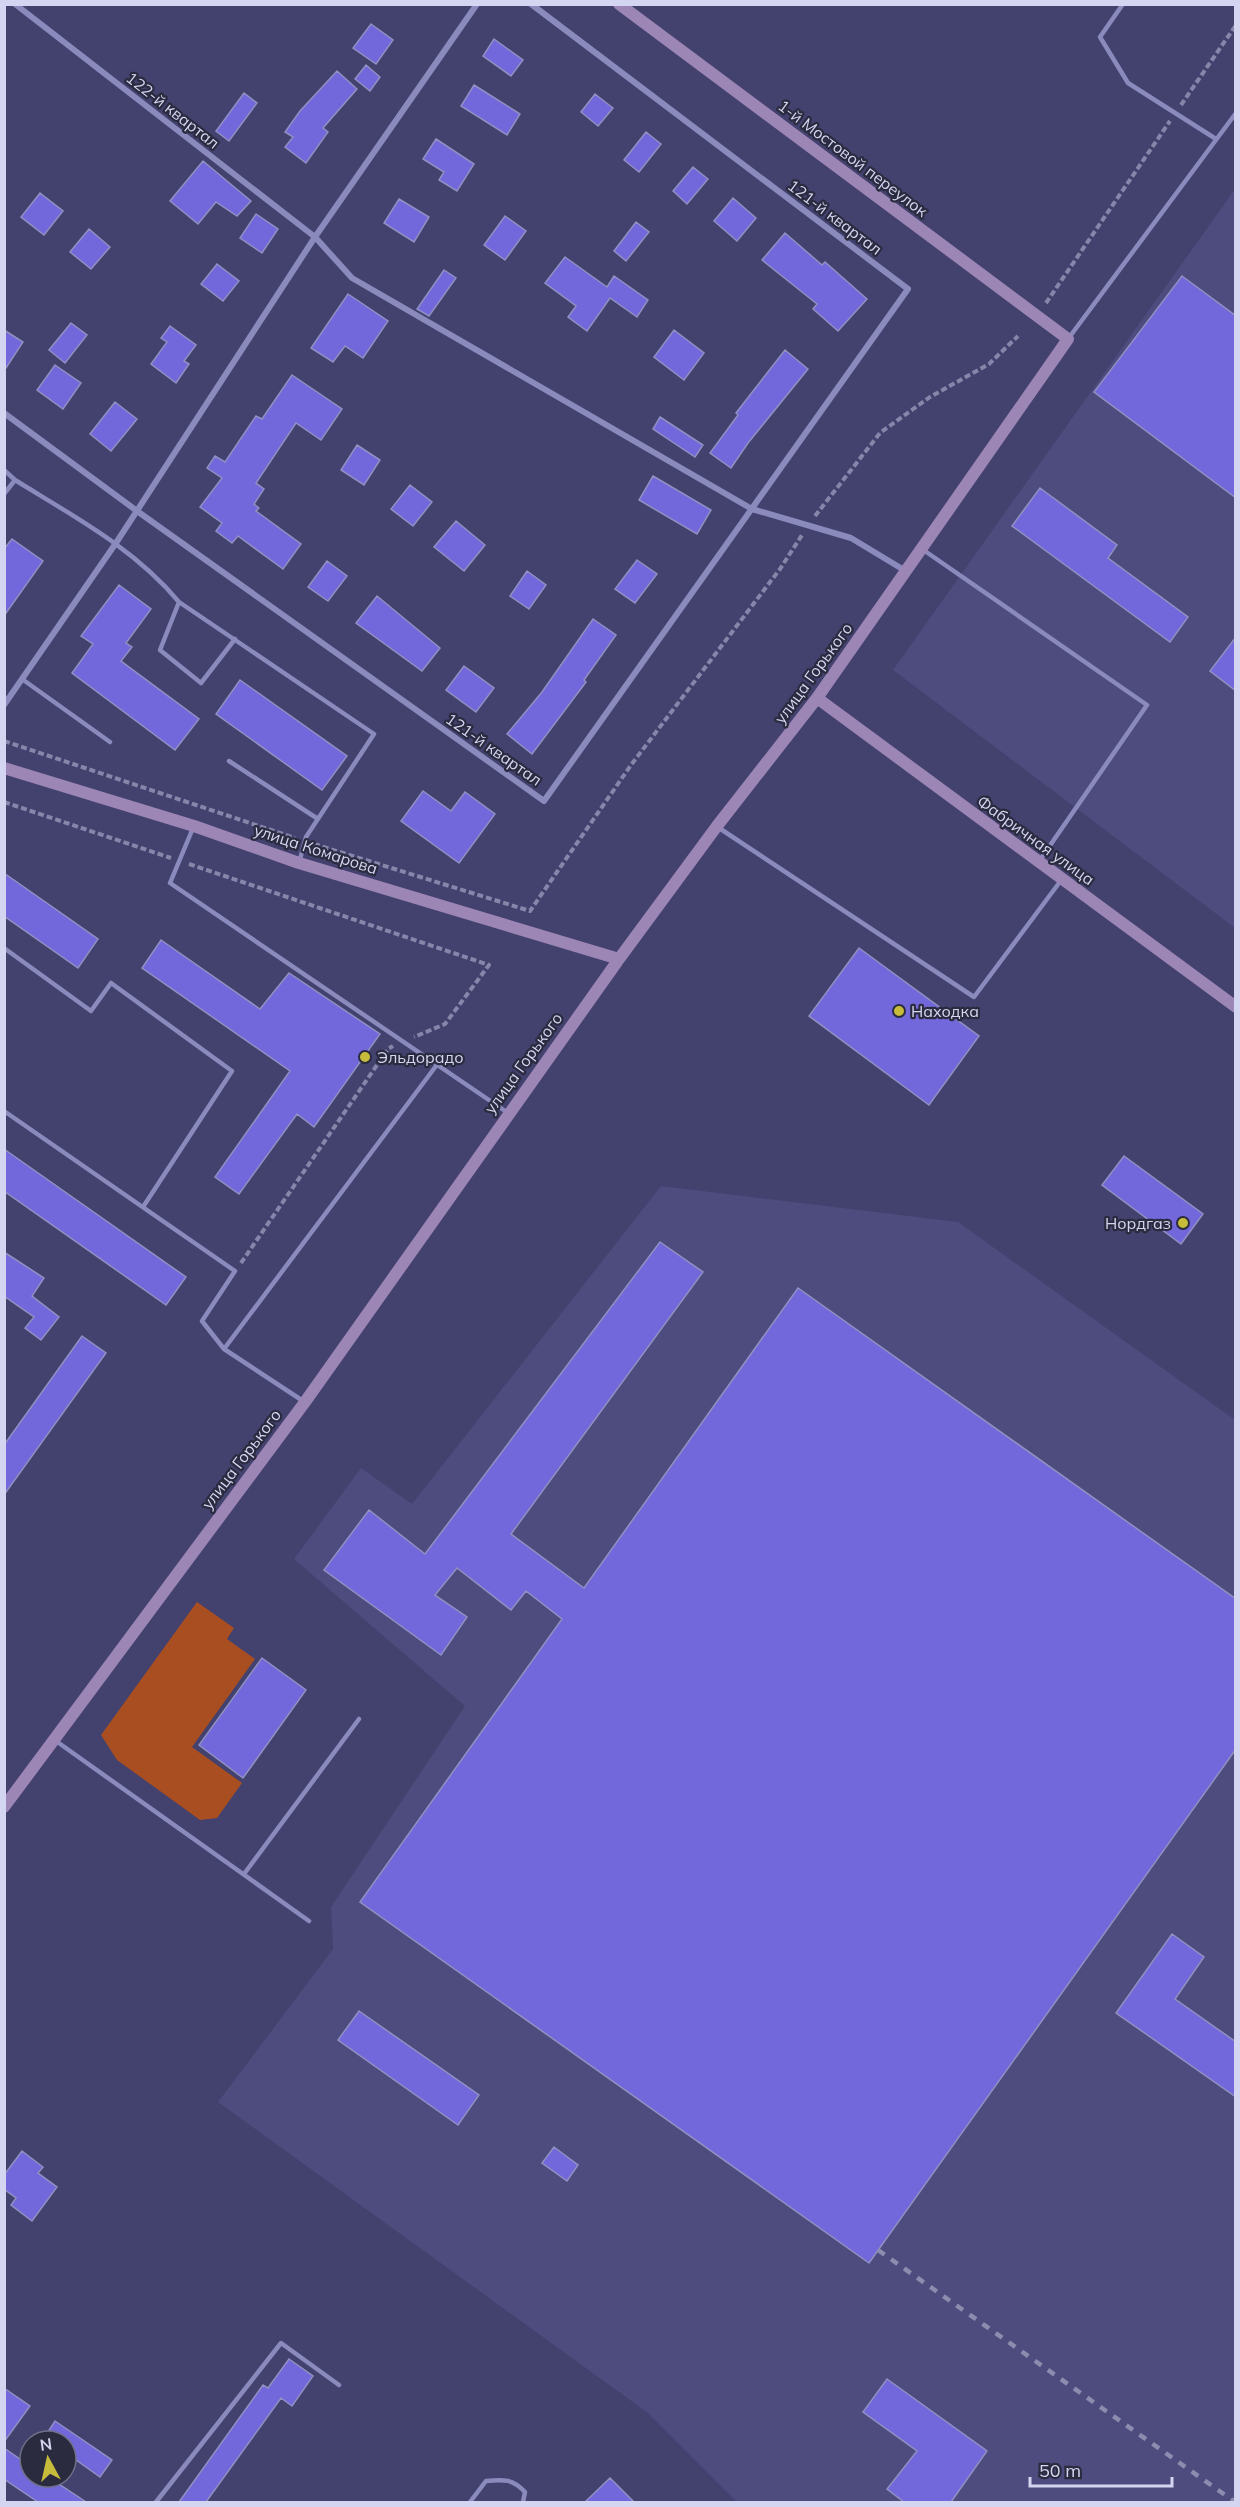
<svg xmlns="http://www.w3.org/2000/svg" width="1240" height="2507" viewBox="0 0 1240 2507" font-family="Mulish,sans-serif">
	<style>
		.built { fill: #4e4c7e }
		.green { fill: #a94e21 }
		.building { fill: #7368db; stroke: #9090c2; stroke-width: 1.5 }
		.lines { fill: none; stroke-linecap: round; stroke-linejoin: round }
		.path { stroke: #8686ab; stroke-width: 4; stroke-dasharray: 6 3; stroke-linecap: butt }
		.lane { stroke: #8a8abc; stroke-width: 4.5 }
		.street { stroke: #8a8abc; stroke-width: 6 }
		.secondary { stroke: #9c86b6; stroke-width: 12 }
		.rail { stroke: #8c8caf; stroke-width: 4.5; stroke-dasharray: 8 8; stroke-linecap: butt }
		.poi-dot { fill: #c7bb3c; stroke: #2b2b40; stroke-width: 2 }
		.labels { text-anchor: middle; stroke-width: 4.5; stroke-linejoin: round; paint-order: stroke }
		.street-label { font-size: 16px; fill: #d4d5f0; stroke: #2b2b40 }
		.poi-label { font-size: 16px; fill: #d4d5f0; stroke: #2b2b40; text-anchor: start }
	</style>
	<rect width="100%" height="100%" fill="#43416e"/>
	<path class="built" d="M1235,189V928L893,670Z
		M661,1186L958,1222L1235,1420V2502H737L648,2413L218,2102L333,1949L331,1907L465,1706L294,1559L361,1468L412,1504Z"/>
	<path class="green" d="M197,1602L234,1628L227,1639L255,1659L192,1747L242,1783L217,1818L200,1820L117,1760L101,1735Z"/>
	<path class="building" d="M371,24L393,40L376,64L353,48Z
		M494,39L523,60L511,76L483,56Z
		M366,65L380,77L370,91L355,79Z
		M337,71L357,89L323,128L328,132L306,163L285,147L293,137L285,132L300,111Z
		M474,85L520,114L507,135L461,106Z
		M244,93L257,103L229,141L216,131Z
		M595,94L613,108L598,126L581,112Z
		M646,132L661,144L639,172L624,160Z
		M436,139L474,164L457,191L439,180L444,172L423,159Z
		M203,161L251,201L237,216L216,202L198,224L170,201Z
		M693,167L708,179L687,204L673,191Z
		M40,193L63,211L44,235L21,217Z
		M733,198L756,218L737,241L714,221Z
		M399,199L429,217L414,242L384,223Z
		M256,214L278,229L262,253L240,238Z
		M505,216L526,231L505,260L484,245Z
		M636,222L649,232L626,261L614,251Z
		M89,229L110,247L91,269L70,252Z
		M785,233L822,265L825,262L867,299L838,331L813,309L817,304L762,260Z
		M565,257L607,287L614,276L648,300L637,317L610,298L587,331L568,317L576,306L545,283Z
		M217,264L239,281L223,301L201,284Z
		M444,270L456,278L429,316L417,309Z
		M1182,276L1236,316V498L1094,392Z
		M348,294L388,321L363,358L345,346L333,362L311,348Z
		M71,323L87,335L65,363L49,350Z
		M170,326L196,345L184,361L189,364L176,383L151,364L167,342L161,338Z
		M4,330L23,342L4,371Z
		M674,330L704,353L684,380L654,357Z
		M785,350L808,369L748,443L731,468L710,453L738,415L736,413Z
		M55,365L81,383L63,409L37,390Z
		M292,375L342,409L321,440L296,423L256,483L264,489L254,504L259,508L256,511L301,544L283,569L238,536L232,543L216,531L222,523L200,507L222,478L207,468L215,456L225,462L256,416L262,419Z
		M115,402L137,419L111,451L90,434Z
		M660,417L703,445L695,457L653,429Z
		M357,445L380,460L364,485L341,470Z
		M653,476L711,510L697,534L639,500Z
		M410,485L432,502L413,526L391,509Z
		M1040,488L1117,545L1108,558L1188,617L1170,642L1012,526Z
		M456,521L485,545L464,571L434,547Z
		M12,539L43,561L4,616V549Z
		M637,560L657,574L635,603L615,589Z
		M327,561L347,576L328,601L308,587Z
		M527,571L546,585L529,609L510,596Z
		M119,585L151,609L126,643L132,647L121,661L199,719L175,750L72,673L93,644L81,636Z
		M377,596L440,648L422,671L356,623Z
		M593,619L616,635L584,680L586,682L532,754L507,734L542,692Z
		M1236,637V691L1210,671Z
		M464,666L494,688L476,712L446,690Z
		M240,680L347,756L322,790L216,714Z
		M423,791L451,811L465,792L495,814L459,863L401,821Z
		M4,873L98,939L78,968L4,916Z
		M161,940L260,1009L289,973L380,1034L314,1127L297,1114L239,1194L215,1177L290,1071L142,968Z
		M859,948L979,1036L929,1105L809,1016Z
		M4,1149L186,1277L166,1305L4,1191Z
		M1124,1156L1203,1214L1181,1244L1102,1185Z
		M660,1242L703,1272L511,1534L584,1588L798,1288L1236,1599V1749L869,2263L360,1902L562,1619L526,1591L511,1610L457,1568L435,1595L467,1617L441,1655L324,1570L369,1510L425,1554Z
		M4,1252L44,1278L32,1296L59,1317L41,1340L25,1328L34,1317L4,1296Z
		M82,1336L106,1353L4,1495V1445Z
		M262,1658L306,1690L243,1778L199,1745Z
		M1172,1934L1204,1957L1175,1999L1236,2042V2097L1116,2013Z
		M359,2011L479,2095L458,2125L338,2040Z
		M554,2147L578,2165L567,2181L542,2163Z
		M22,2151L43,2167L38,2173L57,2187L32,2221L11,2205L16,2198L4,2189V2175Z
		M289,2359L313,2376L292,2406L281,2398L206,2502H179L263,2385L268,2388Z
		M887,2379L987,2451L951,2502H904L887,2489L917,2451L863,2412Z
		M4,2388L30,2406L4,2442Z
		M55,2421L112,2460L100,2477L76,2460L66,2474V2441H42Z
		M4,2448L30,2466V2477H64L59,2484L86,2502H38L4,2479Z
		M610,2478L634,2502H585Z"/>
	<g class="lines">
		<path class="path" d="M1181,105L1236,25
			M1046,303L1170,121
			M815,516L880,433L930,397L989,364L1018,336
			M4,741L295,838
			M4,802L171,858
			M314,844L530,911L631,765L780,569L802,535
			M189,864L489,965L445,1024L414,1037
			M241,1263L388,1049L393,1046"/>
		<path class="lane" d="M1123,4L1100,37L1128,83L1216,139
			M1068,339L1236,113
			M4,470L15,480
			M4,494L15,480C73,516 134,548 179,602L374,734L306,837L299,863
			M922,549L1147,705L1040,860
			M179,602L160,650L201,683L235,639
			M22,679L110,742
			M229,761L318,819
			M193,828L170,883L508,1113
			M719,828L974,997L1062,879
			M4,948L91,1011L111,983L232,1071L143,1207
			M4,1111L235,1271L202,1321L224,1349L303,1401
			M224,1349L436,1066
			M56,1741L309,1921
			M244,1874L359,1719
			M156,2502L281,2343L339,2385
			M470,2502L486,2481C504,2479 513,2479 525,2492L523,2502"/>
		<path class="street" d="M15,4L315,237L352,278L752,509L851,538L904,570
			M4,413L137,511L544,801L908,289L531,4
			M4,705L116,543L315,237L477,4"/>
		<path class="secondary" d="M817,698L1236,1007
			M4,768L194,826L299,863L619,959
			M4,1807L305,1402L619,959L717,826L817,698L1068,339L619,4"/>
		<path class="rail" d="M878,2250L1235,2502"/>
	</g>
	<g class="poi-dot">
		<circle cx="899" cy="1011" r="6"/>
		<circle cx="365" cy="1057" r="6"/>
		<circle cx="1183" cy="1223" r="6"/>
	</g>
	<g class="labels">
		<g class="street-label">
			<text transform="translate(173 110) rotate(38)" y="6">122-й квартал</text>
			<text transform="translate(853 158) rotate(37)" y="6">1-й Мостовой переулок</text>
			<text transform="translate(835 217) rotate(37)" y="6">121-й квартал</text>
			<text transform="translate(813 673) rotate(-54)" y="6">улица Горького</text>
			<text transform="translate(494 749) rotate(35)" y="6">121-й квартал</text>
			<text transform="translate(1036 840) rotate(36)" y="6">Фабричная улица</text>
			<text transform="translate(316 849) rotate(18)" y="6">улица Комарова</text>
			<text transform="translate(523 1063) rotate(-54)" y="6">улица Горького</text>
			<text transform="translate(241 1459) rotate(-53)" y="6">улица Горького</text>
		</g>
		<g class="poi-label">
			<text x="911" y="1017">Находка</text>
			<text x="377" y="1063">Эльдорадо</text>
			<text x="1171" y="1229" text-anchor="end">Нордгаз</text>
		</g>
	</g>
	<rect width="1240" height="2507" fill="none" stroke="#d4d5f0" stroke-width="12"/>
	<g transform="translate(48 2459) rotate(352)"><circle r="28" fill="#2b2b40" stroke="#6f6f86" stroke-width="1.5"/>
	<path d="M0-4.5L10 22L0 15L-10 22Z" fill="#c7bb3c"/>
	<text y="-9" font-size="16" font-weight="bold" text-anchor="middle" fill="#d4d5f0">N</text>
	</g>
	<path d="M1030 2477v9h142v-9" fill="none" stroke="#d4d5f0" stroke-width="3"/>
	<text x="1039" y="2477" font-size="18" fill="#d4d5f0" stroke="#2b2b40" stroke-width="4.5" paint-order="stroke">50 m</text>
</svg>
